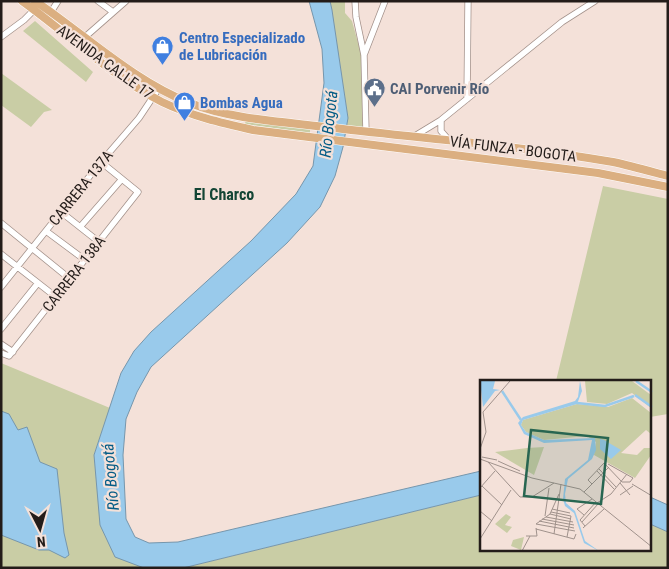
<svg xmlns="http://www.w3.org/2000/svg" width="669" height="569" viewBox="0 0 669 569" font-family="'Roboto Condensed',sans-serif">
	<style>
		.green { fill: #c9cda5 }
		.water { fill: #99caeb; stroke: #7696ac }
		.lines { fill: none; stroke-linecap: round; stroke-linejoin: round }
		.minor-casing { stroke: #a3918a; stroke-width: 7 }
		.major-casing { stroke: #fff; stroke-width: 9 }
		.minor { stroke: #fff; stroke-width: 5.5 }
		.major { stroke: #dbaf81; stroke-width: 8 }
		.labels { text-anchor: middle; stroke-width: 4.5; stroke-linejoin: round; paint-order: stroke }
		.shop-label { font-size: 15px; font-weight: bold; fill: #366cbe; stroke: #f4e1d9; text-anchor: start }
		.street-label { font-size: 15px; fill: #231c19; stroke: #f4e1d9 }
		.service-label { font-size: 15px; font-weight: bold; fill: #4e5e75; stroke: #f4e1d9; text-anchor: start }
		.water-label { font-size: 16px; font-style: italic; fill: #055c86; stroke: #f4e1d9 }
		.neighbourhood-label { font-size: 16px; font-weight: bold; fill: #134535; stroke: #f4e1d9 }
		.inset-river { fill: none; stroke: #99caeb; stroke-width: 2.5 }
		.inset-road { fill: none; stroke: #a0928c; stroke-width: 1 }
		.view { fill: #286651; fill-opacity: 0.15; stroke: #286651; stroke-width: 2.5 }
		.inset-edge { fill: none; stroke: #231c19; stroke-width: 2.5 }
	</style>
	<rect width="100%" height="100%" fill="#f4e1d9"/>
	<path class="green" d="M330,1H345V13L352,21L362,57L363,128L347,126L348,118Z
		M35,21L93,72L86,82L23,31Z
		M1,73L52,110L44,112L31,127L1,105Z
		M246,120L310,128V133L245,124Z
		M603,186L668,199V414L650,417V382L556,381Z
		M1,363L110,408L94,455L144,568H152H1Z
		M481,495L482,550H650V524L668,532V568H183Z"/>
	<path class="water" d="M309,1H330L332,10L348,118L343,147L335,176L320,207L287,243L151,367L137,392L126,419L123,455L126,519L135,537L149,543L178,542L481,471V495L183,568H144L115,557L100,525L94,455L121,373L134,351L151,332L251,241L296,194L313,166L324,83L322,49Z
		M1,411L9,414L18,430L27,427L40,462L57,469L64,533L69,555L65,558L49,550H39L1,535Z
		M650,497L668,505V532L650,524Z"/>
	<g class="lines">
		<defs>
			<path id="minor" d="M98,1L113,12
				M355,1L356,17L364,55L366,131
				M51,12L58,1
				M1,37L24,20L36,8
				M85,37L126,1
				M364,55L385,1
				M467,99L468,1
				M441,120V131L448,139
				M413,137L441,120L562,22L595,1
				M61,212L99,242
				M1,223L70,279
				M80,227L122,179
				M46,231L85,260
				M1,254L56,297
				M1,287L101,162L139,118L159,88
				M1,329L38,283
				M1,344L13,352
				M1,353L9,356L138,192L101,162"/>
			<path id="major" d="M22,1C68,34 111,76 162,102C191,116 222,123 253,130L598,173L668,187
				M35,1C84,34 135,82 190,103C232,120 289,122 335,128C427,139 521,146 613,162C631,166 649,171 668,176"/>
		</defs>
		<use href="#minor" class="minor-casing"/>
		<use href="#major" class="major-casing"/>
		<use href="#minor" class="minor"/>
		<use href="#major" class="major"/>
	</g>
	<defs>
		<symbol id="shop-pin" viewBox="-11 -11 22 30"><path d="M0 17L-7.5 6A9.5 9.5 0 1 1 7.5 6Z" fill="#3f7fe0" stroke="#f4e1d9"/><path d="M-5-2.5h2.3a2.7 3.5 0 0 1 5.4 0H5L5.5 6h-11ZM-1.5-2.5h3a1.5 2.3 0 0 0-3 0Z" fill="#fff"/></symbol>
		<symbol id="civic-pin" viewBox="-11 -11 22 30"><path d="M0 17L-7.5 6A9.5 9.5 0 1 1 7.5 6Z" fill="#5c6f8a" stroke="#f4e1d9"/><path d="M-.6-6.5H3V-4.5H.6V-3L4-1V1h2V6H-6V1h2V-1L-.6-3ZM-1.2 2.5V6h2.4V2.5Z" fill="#fff"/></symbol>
	</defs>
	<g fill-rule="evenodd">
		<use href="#shop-pin" x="150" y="34" width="25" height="34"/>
		<use href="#civic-pin" x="362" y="76" width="25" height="34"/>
		<use href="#shop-pin" x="172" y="90" width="25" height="34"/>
	</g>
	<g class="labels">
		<g class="shop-label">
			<text x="179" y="43">Centro Especializado<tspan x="179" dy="17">de Lubricación</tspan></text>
			<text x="200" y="108">Bombas Agua</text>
		</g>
		<g class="street-label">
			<text transform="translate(105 62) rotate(36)" y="5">AVENIDA CALLE 17</text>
			<text transform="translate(513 149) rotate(7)" y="5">VÍA FUNZA - BOGOTA</text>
			<text transform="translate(81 188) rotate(-51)" y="5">CARRERA 137A</text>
			<text transform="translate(74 274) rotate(-52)" y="5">CARRERA 138A</text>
		</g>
		<g class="service-label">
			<text x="390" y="94">CAI Porvenir Río</text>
		</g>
		<g class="water-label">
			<text transform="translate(328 124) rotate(-84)" y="6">Río Bogotá</text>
			<text transform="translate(110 477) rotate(-95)" y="6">Río Bogotá</text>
		</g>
		<g class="neighbourhood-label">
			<text x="224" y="200">El Charco</text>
		</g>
	</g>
	<g transform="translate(480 380)">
		<rect width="171" height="171" fill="#f4e1d9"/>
		<path d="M105,1H152L171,15V28L152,13L127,24L107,22ZM152,18L171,33V54L166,50L141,73L157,75L164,68H171V75L155,98L114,75L116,62L107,56L64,60L46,52L41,45L43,40L97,24L128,27ZM64,67L54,95L15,72L47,68ZM26,134L31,137L25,145L32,147L27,153L15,144ZM44,157L41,170L31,166L33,160Z" fill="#c9cda5"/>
		<path d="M0,1H15L13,9L20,10L15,11L3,27ZM100,1L102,11L97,24L43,40L41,45L46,52L64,60L115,58L116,70L112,79L88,99L85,114L86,123L95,131L105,161L119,171L104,163L94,133L85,126L83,119L85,99L108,80L112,60L64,63L44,54L38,43L43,37L95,21L98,17ZM120,59L124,60L141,70L131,79L120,69Z" fill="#99caeb"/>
		<path class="inset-river" d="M156,1L172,12M22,11L41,40M155,15L172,27M97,23L125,26L154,16"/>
		<path class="inset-road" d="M0,69L6,52L3,32L30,1M2,77L17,80M0,79L52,98L100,109L172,167M18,81L40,91M8,82L40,117H52L74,103M124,83L142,102H150L153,98M128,84L153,98M119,89L136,107M117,91L134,109M140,103L150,115M112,104L108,100L124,83M152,104L172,116M2,106L22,125M0,108L15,91M104,112L129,87M140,115L153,106M117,123L131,114L147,94M72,129L90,133M0,131L12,141M71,132L91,136L87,157M70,134L91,139M104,135L97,129L112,119M65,136L69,108M66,137L93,142M62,139L94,145M59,141L94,148M102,142L118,124M56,144L70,134L79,114M56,144L95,151M105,146L100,140L116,122M103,148L124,129M56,149L94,159L96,154M74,154L81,104M46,156H57L56,148M0,159L31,110M42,171L50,156"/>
		<path class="view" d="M51,50L128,58L121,124L44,116Z"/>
		<rect width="171" height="171" class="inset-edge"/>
	</g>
	<rect width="669" height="569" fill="none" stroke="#231c19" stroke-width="5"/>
	<g transform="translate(40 529) rotate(174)" stroke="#f4e1d9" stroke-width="4" paint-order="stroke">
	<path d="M0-4L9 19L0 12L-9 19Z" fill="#231c19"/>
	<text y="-8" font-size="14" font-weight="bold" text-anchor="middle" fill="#231c19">N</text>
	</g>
</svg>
